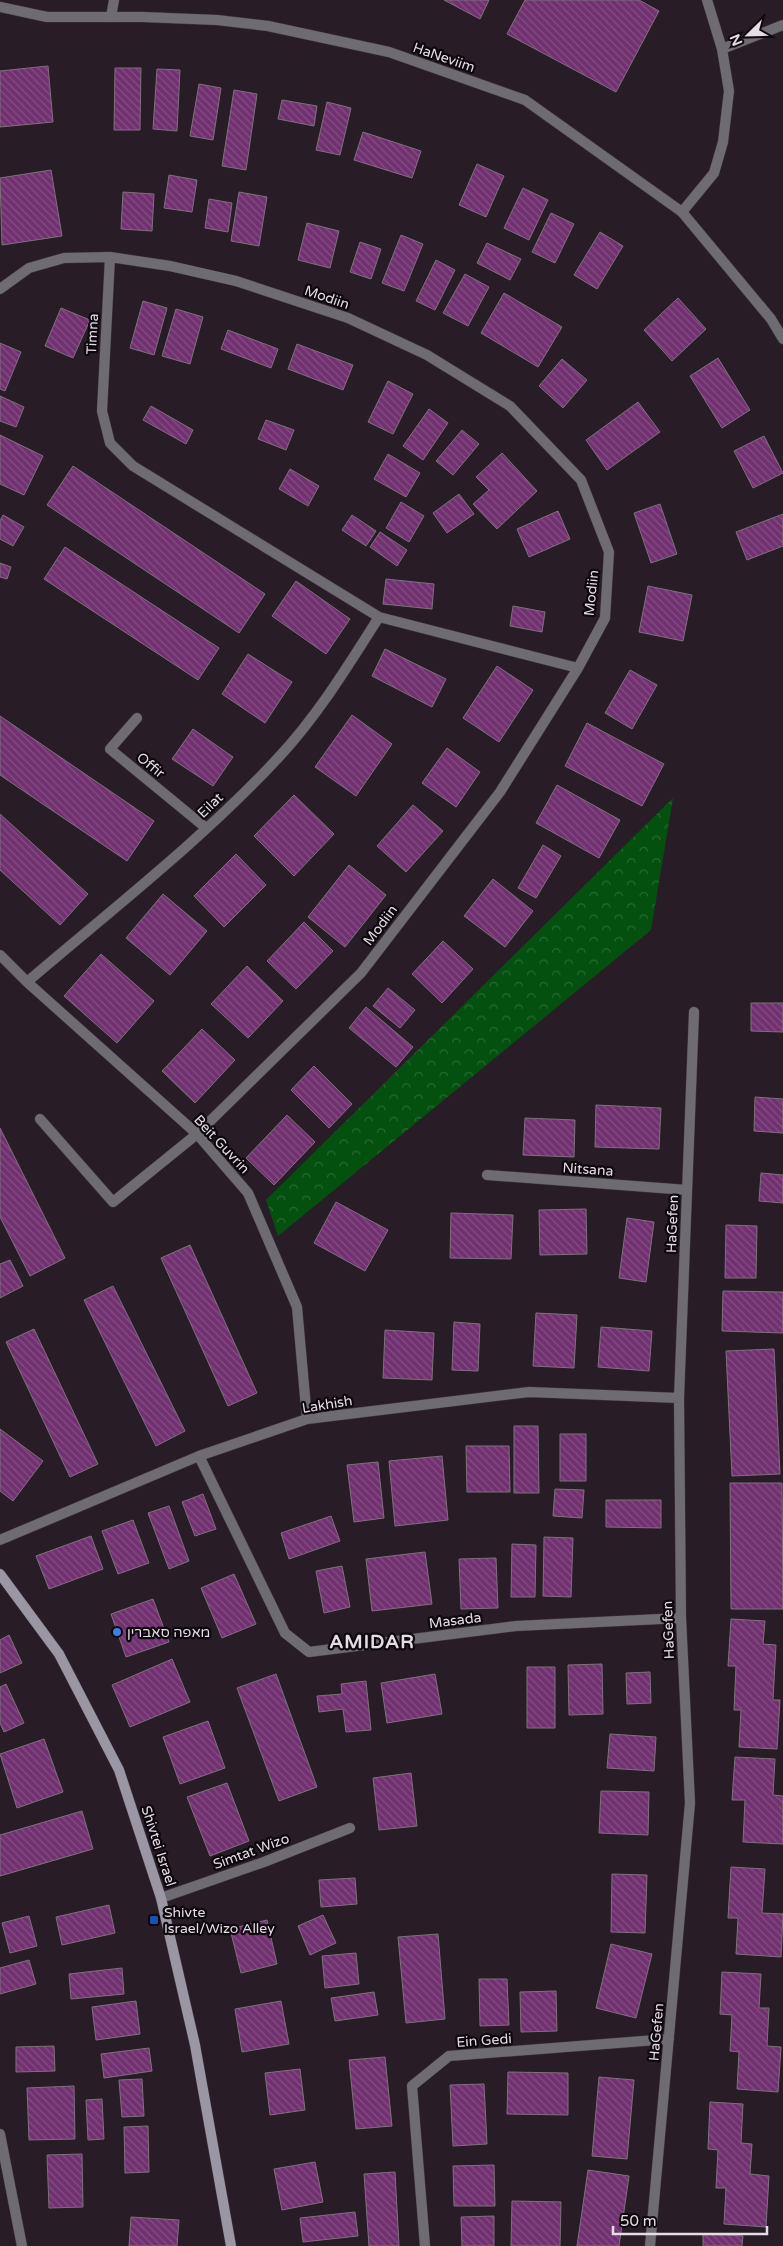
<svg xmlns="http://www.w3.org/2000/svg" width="783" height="2246" viewBox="0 0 783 2246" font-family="'Varela Round',Heebo,sans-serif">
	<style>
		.park { fill: url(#park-crowns) }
		.building { fill: url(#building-back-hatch); stroke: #7f707e }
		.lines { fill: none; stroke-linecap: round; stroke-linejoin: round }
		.lane-casing { stroke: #423741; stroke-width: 11 }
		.street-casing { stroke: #423741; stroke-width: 11 }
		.secondary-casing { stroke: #423741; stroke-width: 11 }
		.lane { stroke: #6e6b73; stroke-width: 10 }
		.street { stroke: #6e6b73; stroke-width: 10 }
		.secondary { stroke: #9a96a3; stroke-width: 10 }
		.shop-dot { fill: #3f7fe0; stroke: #0d080d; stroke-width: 2 }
		.transit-dot { fill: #1a4fb4; stroke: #0d080d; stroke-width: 2 }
		.labels { text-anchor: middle; stroke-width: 4.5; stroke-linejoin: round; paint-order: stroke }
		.street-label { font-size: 14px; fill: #e5dce4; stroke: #0d080d }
		.poi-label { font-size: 14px; fill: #e5dce4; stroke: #0d080d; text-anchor: start }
		.district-label { font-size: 19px; font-weight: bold; letter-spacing: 1px; fill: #e5dce4; stroke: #0d080d }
	</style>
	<defs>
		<pattern id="park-crowns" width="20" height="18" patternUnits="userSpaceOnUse" patternTransform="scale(1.25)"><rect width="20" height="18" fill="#04510f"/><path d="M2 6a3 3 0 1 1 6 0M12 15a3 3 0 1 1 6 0" fill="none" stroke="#286932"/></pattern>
		<pattern id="building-back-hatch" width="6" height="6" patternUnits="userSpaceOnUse" patternTransform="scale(1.25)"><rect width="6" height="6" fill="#713170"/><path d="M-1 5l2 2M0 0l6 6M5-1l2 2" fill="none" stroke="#854e84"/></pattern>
	</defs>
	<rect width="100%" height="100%" fill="#281c27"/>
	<path class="park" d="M673,798L651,930L278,1236L266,1200Z"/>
	<path class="building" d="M444,0H489L480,19Z
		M525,0H639L659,11L616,92L507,34Z
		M48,66L53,122L0,127V71Z
		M115,68H141L140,130H114Z
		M157,69L180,70L177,131L153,129Z
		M199,84L221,88L213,140L190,136Z
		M234,90L257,94L246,170L222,166Z
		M282,100L317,106L314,126L278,119Z
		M327,102L351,108L340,155L316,150Z
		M363,132L421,151L412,178L354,160Z
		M477,164L504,176L486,217L459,205Z
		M51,170L62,236L2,245L0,178Z
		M169,175L197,180L192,212L164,208Z
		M523,188L548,200L529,240L504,228Z
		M123,192L154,194L152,231L121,229Z
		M239,192L267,197L259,246L231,241Z
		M209,199L232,203L228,232L205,228Z
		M551,213L574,224L555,263L532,252Z
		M307,223L339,231L330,268L298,260Z
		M600,232L623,246L597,289L574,275Z
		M401,235L423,244L404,291L382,283Z
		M360,242L381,249L371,279L350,272Z
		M487,243L521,259L510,280L477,263Z
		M436,260L455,270L435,310L416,301Z
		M465,274L489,287L468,326L443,313Z
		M504,293L562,327L538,367L481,333Z
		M678,298L706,329L672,361L644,330Z
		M143,301L167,308L154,355L130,348Z
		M61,308L90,320L73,358L45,346Z
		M176,309L203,317L190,364L162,356Z
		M228,330L278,349L271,368L221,349Z
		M0,343L21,352L5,391L0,389Z
		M297,344L353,365L343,390L288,369Z
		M718,358L750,410L722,428L690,376Z
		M562,359L587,380L563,408L539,386Z
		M388,381L413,394L393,434L368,422Z
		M0,396L24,407L16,427L0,421Z
		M638,402L660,432L607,470L586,440Z
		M151,406L193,430L186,444L143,420Z
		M429,409L448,423L423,460L403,446Z
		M266,420L294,430L286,450L258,439Z
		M462,430L479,444L453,475L436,461Z
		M0,435L43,456L24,495L0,484Z
		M764,436L783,473L753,488L734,451Z
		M502,453L537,491L497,529L473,504L489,490L476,477Z
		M388,454L420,473L406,497L374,479Z
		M73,466L265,594L239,633L47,505Z
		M290,469L319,486L308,506L279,489Z
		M459,494L474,514L447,533L433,513Z
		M401,502L424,516L409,542L386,528Z
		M660,504L677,554L651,563L634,513Z
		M558,511L570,539L529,557L517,529Z
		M783,514V546L747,560L736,532Z
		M3,515L24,527L13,546L0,539V521Z
		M352,515L376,531L366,546L342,530Z
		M380,532L407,550L397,566L370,547Z
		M65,547L219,648L198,680L44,579Z
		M0,563L11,567L7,579L0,577Z
		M386,579L434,584L432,609L383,604Z
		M296,581L350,619L326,654L272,616Z
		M648,586L692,595L683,641L639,632Z
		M513,606L545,612L542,632L510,626Z
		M385,649L446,679L432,707L372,676Z
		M248,654L292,682L265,723L222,694Z
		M497,666L533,690L499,742L463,718Z
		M630,670L657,685L632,729L605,713Z
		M352,715L392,744L356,796L315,767Z
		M0,716L154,821L127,861L0,775Z
		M587,723L664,764L642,806L565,766Z
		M193,729L233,757L213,786L172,759Z
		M447,748L480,772L456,807L422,783Z
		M557,785L620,820L599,858L536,823Z
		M294,795L334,834L294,876L254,836Z
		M413,805L443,831L406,872L377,846Z
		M0,814L88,894L60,925L0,870Z
		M543,845L561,856L536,898L518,888Z
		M236,854L266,885L224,927L194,896Z
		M349,865L386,895L345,947L308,917Z
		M493,879L533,911L505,947L464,916Z
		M163,894L207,931L170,975L126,938Z
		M304,922L333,951L296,989L267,961Z
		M443,941L473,969L442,1003L412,974Z
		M101,954L154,1001L117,1043L64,996Z
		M247,966L283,1001L248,1038L211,1004Z
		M388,988L415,1010L400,1028L373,1006Z
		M751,1003H783V1032L751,1031Z
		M366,1007L413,1047L396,1067L349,1028Z
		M202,1029L235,1060L195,1103L162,1071Z
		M314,1066L352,1104L329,1128L291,1090Z
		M755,1097L783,1099V1133L754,1131Z
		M596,1105L661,1108L659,1149L595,1147Z
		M287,1115L315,1142L274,1185L246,1158Z
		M525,1118L575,1120L574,1157L523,1155Z
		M0,1128L65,1258L30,1276L0,1217Z
		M761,1173L783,1175V1203L759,1201Z
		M336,1202L388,1230L365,1271L314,1243Z
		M586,1209L587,1254L540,1255L539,1210Z
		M451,1213L513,1215L511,1259L450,1258Z
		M627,1218L654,1222L646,1282L619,1278Z
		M726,1225L757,1226L756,1278H725Z
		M190,1245L257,1393L228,1406L161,1258Z
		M10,1260L23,1286L0,1298V1264Z
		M113,1286L185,1431L156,1446L84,1300Z
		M723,1291L783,1292V1333L722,1331Z
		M536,1313L577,1315L574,1368L533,1366Z
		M454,1322L480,1324L478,1371L452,1370Z
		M601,1327L652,1331L649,1371L598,1367Z
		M34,1329L98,1464L70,1477L6,1342Z
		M385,1330L434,1333L432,1380L383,1378Z
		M774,1349L780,1474L732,1476L726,1351Z
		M514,1426H538L539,1493H514Z
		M0,1429L43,1461L13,1501L0,1491Z
		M560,1434H586V1481H560Z
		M466,1446H509L510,1492H467Z
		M442,1456L448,1520L395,1526L389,1461Z
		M378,1462L384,1518L354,1522L347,1465Z
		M730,1483H782L783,1609H731Z
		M555,1489L584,1490L582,1518L553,1516Z
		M203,1494L216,1529L195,1536L182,1502Z
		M606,1500H661V1528L606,1527Z
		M169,1506L189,1561L169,1569L148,1513Z
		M331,1516L340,1541L289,1559L281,1533Z
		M133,1520L149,1563L118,1574L102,1531Z
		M91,1536L103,1569L49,1589L36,1556Z
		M544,1537L573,1538L571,1597L543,1596Z
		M512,1544L536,1545L535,1597H511Z
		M425,1552L432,1604L372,1611L366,1559Z
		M496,1558L498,1608L461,1609L459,1559Z
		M342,1566L350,1607L324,1613L316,1571Z
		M234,1574L256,1624L222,1638L201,1588Z
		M153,1599L169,1642L126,1657L111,1614Z
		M731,1619L765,1621L763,1644L776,1645L773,1700H780L777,1749L739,1747L741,1710H734L736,1666H728Z
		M9,1635L22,1663L0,1673V1640Z
		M172,1659L190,1702L130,1727L112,1685Z
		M602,1664L603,1714L569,1715L568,1665Z
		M527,1667H555V1728H527Z
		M650,1672L651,1703L627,1704L626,1673Z
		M276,1674L317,1787L279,1801L237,1688Z
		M435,1674L442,1714L387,1723L381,1683Z
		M366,1681L371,1730L346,1732L343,1709L319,1712L317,1696L342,1694L341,1684Z
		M6,1684L24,1723L4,1732L0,1723V1687Z
		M208,1721L225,1768L180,1784L163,1737Z
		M610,1734L656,1737L654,1771L607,1768Z
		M44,1739L63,1792L17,1808L0,1754Z
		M735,1757L775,1759L773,1795L783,1796V1844L743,1842L745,1800H732Z
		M411,1773L417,1826L379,1830L373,1778Z
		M227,1783L249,1841L210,1856L187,1797Z
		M601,1791L649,1792L648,1835L599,1833Z
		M82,1811L93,1849L0,1876V1835Z
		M731,1867L765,1869L762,1913L783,1914L781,1957L736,1954L738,1918H728Z
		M612,1874L647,1875L645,1933L611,1932Z
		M355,1878L357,1904L321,1907L319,1880Z
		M109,1905L115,1933L62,1945L56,1917Z
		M323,1915L336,1943L310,1955L298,1926Z
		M29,1916L37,1946L10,1953L2,1923Z
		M267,1920L277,1964L241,1973L230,1929Z
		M438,1934L445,2019L406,2023L398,1937Z
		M611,1944L652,1954L636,2018L596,2008Z
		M356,1953L359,1984L325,1988L322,1956Z
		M29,1960L36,1984L0,1994V1968Z
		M122,1968L124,1994L71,1999L69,1974Z
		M722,1972L761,1974L759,2008H769L767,2046L781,2047L778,2092L737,2089L739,2052L730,2051L732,2015L720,2014Z
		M479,1979H507L509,2025L480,2026Z
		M556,1991L557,2031L521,2032L520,1992Z
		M374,1992L378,2015L335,2021L331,1998Z
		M136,2001L140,2034L96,2040L92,2007Z
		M281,2001L289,2044L242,2052L235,2009Z
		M54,2046L55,2071L16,2072V2047Z
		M149,2048L152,2071L104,2078L101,2054Z
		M385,2057L392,2126L356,2129L349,2060Z
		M300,2069L305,2110L270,2115L265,2073Z
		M508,2072L568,2073V2115L507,2114Z
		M599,2077L634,2080L627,2159L592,2156Z
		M142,2079L144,2116L122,2117L119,2080Z
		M484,2084L487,2144L453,2146L450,2085Z
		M74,2086L75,2139L29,2140L27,2088Z
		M102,2099L104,2139L88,2140L86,2100Z
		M710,2102L743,2104L741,2143L752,2144L750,2174L769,2176L766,2227L724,2224L726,2188H716L718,2150L708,2149Z
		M148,2126L149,2172L125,2173L124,2127Z
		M82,2154L83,2207L49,2208L47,2155Z
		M315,2162L323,2202L282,2210L274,2169Z
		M494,2165L495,2206H454L453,2166Z
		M588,2170L629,2176L619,2246H577Z
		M395,2172L399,2246H369L364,2174Z
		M512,2201L561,2202L560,2246H511Z
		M355,2212L358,2236L303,2242L300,2218Z
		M494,2216V2246H462L461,2217Z
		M131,2217L179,2220L177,2246H129Z
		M703,2234L743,2236L742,2246H703Z"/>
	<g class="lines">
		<defs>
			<path id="lane" d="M111,17L114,0
				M722,49L783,25
				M682,212L714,173L723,142L729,91L722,49L707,0
				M40,1119L113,1202L197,1134"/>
			<path id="street" d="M0,7L47,17H143L217,20L268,26L389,52L525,100L682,212L771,319L783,339
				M110,257L102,411L110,443L133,466L379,617L578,668
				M0,289L29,268L64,258L110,257L170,266L236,281L348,318L427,355L510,406L581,480L609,552L605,618L578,668L500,792L361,973L197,1134
				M137,718L110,749L206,828
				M0,955L27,982L197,1134L248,1193L297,1307L307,1419
				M27,982C110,911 204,838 278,758C318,715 348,666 379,617
				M487,1175L687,1190
				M199,1456L285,1633L309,1652L516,1626L681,1618
				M0,1540L199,1456L307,1419L529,1392L679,1398
				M161,1898L264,1862L350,1828
				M0,2134L22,2246
				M425,2246L412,2086L449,2056L669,2039
				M650,2246L690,1803L681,1618L679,1398L694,1012"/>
			<path id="secondary" d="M0,1574L59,1654L119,1770L161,1898L195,2045L231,2246"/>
		</defs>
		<use href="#lane" class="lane-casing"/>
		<use href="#street" class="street-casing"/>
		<use href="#secondary" class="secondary-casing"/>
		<use href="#lane" class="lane"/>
		<use href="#street" class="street"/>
		<use href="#secondary" class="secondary"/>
	</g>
	<circle class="shop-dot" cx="117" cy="1632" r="5"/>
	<rect class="transit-dot" x="149" y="1915" width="10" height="10" rx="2.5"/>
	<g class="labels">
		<g class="street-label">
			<text transform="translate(444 57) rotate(19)" y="5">HaNeviim</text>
			<text transform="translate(327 297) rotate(19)" y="5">Modiin</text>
			<text transform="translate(92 334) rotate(-87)" y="5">Timna</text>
			<text transform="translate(591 593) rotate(-84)" y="5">Modiin</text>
			<text transform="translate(151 765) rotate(39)" y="5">Offir</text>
			<text transform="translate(210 805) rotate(-44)" y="5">Eilat</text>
			<text transform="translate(380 925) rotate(-53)" y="5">Modiin</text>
			<text transform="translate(222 1144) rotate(47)" y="5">Beit Guvrin</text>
			<text transform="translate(588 1169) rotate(4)" y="5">Nitsana</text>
			<text transform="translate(672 1224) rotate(-88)" y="5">HaGefen</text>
			<text transform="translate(327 1404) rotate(-9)" y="5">Lakhish</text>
			<text transform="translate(455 1620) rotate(-7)" y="5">Masada</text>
			<text transform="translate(668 1630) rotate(-92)" y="5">HaGefen</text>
			<text transform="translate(159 1846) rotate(72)" y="5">Shivtei Israel</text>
			<text transform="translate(251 1851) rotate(-20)" y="5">Simtat Wizo</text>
			<text transform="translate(656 2032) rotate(-85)" y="5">HaGefen</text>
			<text transform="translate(484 2040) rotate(-4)" y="5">Ein Gedi</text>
		</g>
		<g class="poi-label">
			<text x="127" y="1637">מאפה סאברין</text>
			<text x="164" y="1917">Shivte<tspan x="164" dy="16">Israel/Wizo Alley</tspan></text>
		</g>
		<g class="district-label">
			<text x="372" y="1648">AMIDAR</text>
		</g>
	</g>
	<g transform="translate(748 35) rotate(247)" stroke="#0d080d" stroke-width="4" paint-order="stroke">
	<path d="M0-4L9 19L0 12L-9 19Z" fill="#e5dce4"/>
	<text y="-8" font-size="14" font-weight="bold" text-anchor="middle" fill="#e5dce4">N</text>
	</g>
	<path d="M613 2226v8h154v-8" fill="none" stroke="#e5dce4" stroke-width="2.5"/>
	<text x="620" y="2226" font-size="15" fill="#e5dce4" stroke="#0d080d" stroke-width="4" paint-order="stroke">50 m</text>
</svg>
